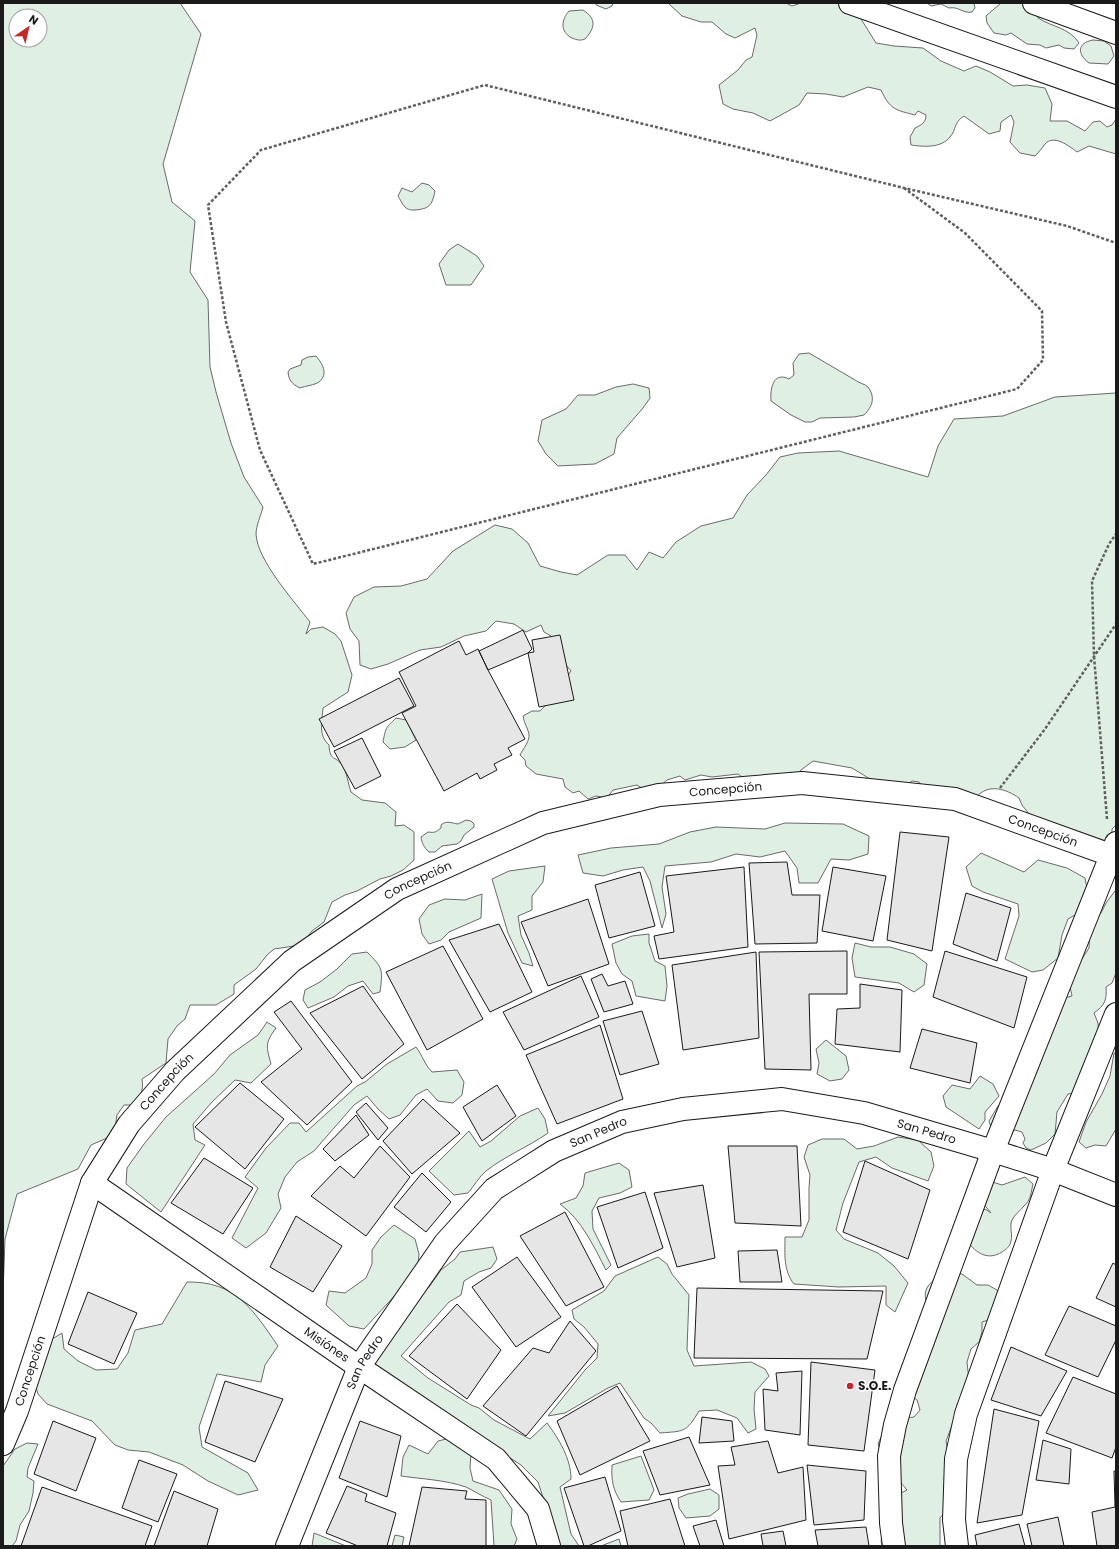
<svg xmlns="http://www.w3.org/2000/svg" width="1119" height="1549" viewBox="0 0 1119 1549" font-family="Poppins,sans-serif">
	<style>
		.green { fill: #e0efe3; stroke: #6a6a6a; fill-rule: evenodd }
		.building { fill: #e6e6e6; stroke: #1a1a1a }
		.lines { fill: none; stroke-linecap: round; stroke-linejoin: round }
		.minor-casing { stroke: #1a1a1a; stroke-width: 24 }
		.primary-casing { stroke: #1a1a1a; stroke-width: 24 }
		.path { stroke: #5f5f5f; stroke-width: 2.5; stroke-dasharray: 3 2; stroke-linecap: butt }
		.minor { stroke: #fff; stroke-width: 22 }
		.primary { stroke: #fff; stroke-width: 22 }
		.poi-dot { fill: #c62828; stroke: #fff; stroke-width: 1.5 }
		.labels { text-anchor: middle; stroke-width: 3; stroke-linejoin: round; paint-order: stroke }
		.street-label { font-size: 12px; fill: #1a1a1a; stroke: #fff }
		.poi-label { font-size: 12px; font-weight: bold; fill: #1a1a1a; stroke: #fff; text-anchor: start }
	</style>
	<rect width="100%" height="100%" fill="#fff"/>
	<path class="green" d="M3,3H180L201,34L163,164L172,202L195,221L190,272L208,300L210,367L216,392L231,443L244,477L263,507C261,515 256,526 256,534C257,560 294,601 310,622L306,634L311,629L323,627L335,634L341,641L352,675L348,692L323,708C322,721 318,735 329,745C330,762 335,755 342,765C347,773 348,783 351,792L362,800L385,803L396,812L395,826L404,825L414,832V860L403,870L391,876L380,879L357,891L345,895L332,902L324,922L312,931L301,945L274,949L267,955L256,969L234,985V994L216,1005H190L185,1019L177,1026L168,1039L166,1063L142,1079C144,1092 140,1097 131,1105H124L117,1115L114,1135L91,1145L78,1169L17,1194L5,1239L3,1294ZM16,16H40V40H16Z
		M596,3H613L612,6L606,9L596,5Z
		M668,3H786L792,6L801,3H851L876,43L894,46L923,48L941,61L964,71L976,66L990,72L1013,86L1027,85L1045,88L1052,104L1050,121H1067L1085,131L1093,122L1100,121L1107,127L1112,125L1116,119V154L1089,146L1077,152C1069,146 1054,134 1045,144C1042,148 1039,152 1035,156L1020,153L1010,142L1014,122L1011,115L1001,122L1000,131L989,134L964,116C953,123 957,129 950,137C941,148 925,147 911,145L910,137L915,128C921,125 926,123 926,115L918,111L915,115C896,110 890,110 881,90L868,87L843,97L826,94L807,93L799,105L770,121L753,113L733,109L723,104L719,85L738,70L746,60L752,57L757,35L755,28L735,38L726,34L712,22H701L682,16Z
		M927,3H974L975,8L972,12C964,14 958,6 949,8L941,4L931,6Z
		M1001,3H1022L1036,10L1038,18C1052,27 1070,28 1079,43L1074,49L1064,48L1059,45L1046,48L1040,45L1027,44L1011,33L1006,35L994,33L987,23L986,16Z
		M583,10C597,19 595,28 585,39C580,41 577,40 572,38C560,32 561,20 569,11Z
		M1093,40L1104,41L1111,46L1114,56L1108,64L1089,63C1077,54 1077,43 1093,40Z
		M422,183L429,185L435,191C432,206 429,209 414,210C411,210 408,210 405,207C402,204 400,199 398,196L402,188L412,192Z
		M458,244L477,256L484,266L471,285H446L439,264L449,250Z
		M809,353C824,362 840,371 855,380C859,383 865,384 868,387C876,398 872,407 864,415L854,417L820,418L812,422H805L791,415L771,401C770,389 773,371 789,379L794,375L793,363L799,354Z
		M316,356C322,363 329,374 319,382C315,385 305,386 300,388C292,384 289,381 288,372L290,369L301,365L302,360L308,357Z
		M633,384L649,388L650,398L643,408L617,438L614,454L595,464L558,466L546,454L538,441L542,420L566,409L578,395H595L616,387Z
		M1116,393V825L1112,829V835L1099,848L1029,814L1022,805L1019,798C1006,789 989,783 976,797L922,787L919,782L912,781L905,786L870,779L852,768L813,761L801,770L796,776L745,779L738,774L712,777L701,775L685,780L680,776L667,780L658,788L645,790L637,785L613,790L607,798L596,796L588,799L579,791L573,793L565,787L563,779L536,774L526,766L525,760L520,755C523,749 530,741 529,734C528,729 524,723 523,716L532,711H540L550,701L571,671L566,665L553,655L551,636L544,632L541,625L526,632L514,624L496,621L486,631L464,636L441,647L420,650L388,664L371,669L360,665L359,641L350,629L346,613L354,597L374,587L401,586L427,579L453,551L495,525L512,529L528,543L540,566L561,572L577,575L608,555H625L637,570L649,552L663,558L676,542L701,526L733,518L747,495L766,475L780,457L798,453L839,451L928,477L938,446L954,419L1003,416L1055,397Z
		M396,718L406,720L416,740L405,747L390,749L383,742C386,726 386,728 396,718Z
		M466,820L471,821L474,824V827L464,835L461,841L457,844L442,846L435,852H429C424,847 422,844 421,837L428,832C435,833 436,832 441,828V825C447,820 451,823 458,824Z
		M785,823L843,824L869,836L868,854L849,860L831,859L818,883H799L797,868L785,851L760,857L736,854L711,862L665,866L662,887L666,914L662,928L650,881L643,867L623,870L603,876L583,873L578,855L611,848L659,844L690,832L716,827L765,829Z
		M981,853L1024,872L1038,860L1067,868L1085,878L1089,899L1080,912L1068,919L1062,935L1058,958L1043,970L1032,972L1005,959L1019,916L1018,904L983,892L972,886L966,867Z
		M545,866L543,882L532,896V910L518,916L521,935L529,953L533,966L522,963L508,933L492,879L509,871Z
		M1115,891H1116V973L1112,983L1106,987C1107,1000 1105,1005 1094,1013L1098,1023L1099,1041L1077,1093L1068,1094L1057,1112L1055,1134L1046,1143L1031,1150L1026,1148L1023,1143L1025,1139L1022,1132L1015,1130L1005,1135L992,1130L989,1121L998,1106L1003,1102L1045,1003L1072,996L1070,987L1067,982L1089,948L1090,927L1096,917L1101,913L1106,903Z
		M482,894L481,918L449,932L441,940L429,944L422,934L419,919L429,905L445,899L465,900Z
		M649,934V943L655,961L665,966L667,986L665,1001L636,996L632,981L622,974L616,963L612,944L632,936Z
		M855,943L871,947H890L914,954L927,964L924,985L914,992L899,983L855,977L852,958Z
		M367,952C383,968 383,969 380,992L373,994L363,981L348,986L334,997L308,1008L303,1000L305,990L320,982L337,969L352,954Z
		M267,1022L276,1028C265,1043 266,1046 271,1064L251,1083L235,1080L212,1102L193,1124L195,1140L205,1145L161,1212L126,1184L127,1168L144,1144L166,1117L214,1074L230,1055L258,1035Z
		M826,1040L846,1056L849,1070L842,1079L830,1081L817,1074L819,1063L816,1049Z
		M416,1047C423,1056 424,1064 432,1072L457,1070L464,1082L462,1095L453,1103L438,1101L427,1089L416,1095L400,1115L389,1119L378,1109L367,1096L354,1105L314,1151L297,1162L285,1177L278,1194L281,1208L266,1233L246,1248L232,1238L258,1188L245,1177L266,1148L290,1123H299L306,1132L357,1086L365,1082L387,1064Z
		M1114,1053H1116V1129L1106,1146L1095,1145L1086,1148L1079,1142L1086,1122L1102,1094L1110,1076Z
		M980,1076L993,1084L999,1096L985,1112V1120L979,1129L946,1107L943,1096L952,1085L970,1089Z
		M538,1108L545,1119L548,1133C528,1147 505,1156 486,1171C479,1177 474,1186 468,1193L454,1195L429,1171L469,1131L480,1147L491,1141L520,1116Z
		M898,1137L918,1140L931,1152L934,1166L928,1181L892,1168L876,1157L859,1162L843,1203L836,1230L844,1239L878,1253L894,1266L908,1283L895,1312L886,1305V1286L839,1287L794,1284C783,1270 785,1254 785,1237H802L809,1220V1188L810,1175L804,1157L808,1145L822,1139H844L857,1149L874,1146Z
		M619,1163L629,1170L632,1187L620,1193L599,1198L592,1211L593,1229L611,1265L606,1270C594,1247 582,1220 560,1204L576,1198L583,1186L585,1173Z
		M1025,1177L1033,1184C1031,1192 1031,1200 1024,1206C1020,1211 1015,1214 1012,1220C1009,1226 1013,1235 1011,1241C1010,1247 1006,1249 1002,1252C988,1261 976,1253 968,1242L978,1216L985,1209L991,1213L982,1202L989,1181L1002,1185Z
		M394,1225L415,1239L419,1254L418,1265L399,1291L364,1329L349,1326L326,1305L329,1291L345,1293L366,1278L372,1264V1250L381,1237Z
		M493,1247L497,1259L491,1268L479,1272L464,1281L461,1295L449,1302L401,1356L428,1378L471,1405L479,1408L494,1420L530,1439L547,1423C559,1439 571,1459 571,1479L560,1487L571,1534L579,1546H559L538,1482L521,1465L383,1375L373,1361L408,1309L429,1287L441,1270L455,1259L460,1252Z
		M658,1257L667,1264L672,1274L689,1295L687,1350L694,1366L751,1362L765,1369L769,1376L755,1392L754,1409L756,1429L748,1433L737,1418L717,1410L699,1411C686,1433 684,1431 660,1433L651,1423L644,1418L620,1383L608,1388L565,1413L548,1416L585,1370L597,1358L598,1344L584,1327L574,1319L572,1310L604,1291L615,1276Z
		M943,1273L962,1274L977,1285H988L997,1290L1000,1300L992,1319L982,1322V1332L979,1342L971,1349L967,1362L969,1381L963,1398L957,1404L958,1410L946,1441L948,1453L946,1511L940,1518V1546H882C878,1537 890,1508 893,1497L907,1490C895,1476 884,1462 878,1444C885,1426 895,1419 914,1417L920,1410L917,1400L909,1394L929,1308C920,1290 928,1284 943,1273Z
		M187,1282C236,1281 253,1310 278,1346L265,1365L261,1382L217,1374L199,1427L202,1447L248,1473L258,1490L238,1495L208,1481L183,1465L149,1452L128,1450L115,1445L92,1421L47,1404L38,1394L34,1381L49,1341L62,1333L64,1349L78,1361L96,1370L117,1369L128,1353L135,1330L162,1324Z
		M455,1437L471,1452L470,1468L473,1481L499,1490L512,1509L511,1524L517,1539L514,1546H494L491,1500C482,1496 474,1491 466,1487C446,1480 422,1479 401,1476L403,1457L409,1445L428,1454L438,1441Z
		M27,1443L38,1444L28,1468L27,1477L34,1481L33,1493L29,1511L20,1525L16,1541L12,1546H3V1466L15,1449Z
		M641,1456L654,1490L649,1500L621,1502C613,1490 611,1480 612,1465Z
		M710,1489L719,1495V1509L710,1516L686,1518L679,1508L678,1498L688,1494Z
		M314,1533L346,1546H312Z
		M395,1535L404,1537L402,1546H392Z
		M619,1539L621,1546H601Z"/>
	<path class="building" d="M523,630L532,649L528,653L488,670L479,651Z
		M560,635L574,700L539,707L528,653L534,652L532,640Z
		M459,641L466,655L478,649L488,670L525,739L508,748L512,755L494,764L497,770L480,779L477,773L444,791L402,713L416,706L399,672Z
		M399,678L414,706L334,747L319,719Z
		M362,738L381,776L355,789L334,751Z
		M900,832L949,837L932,951L887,940Z
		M787,862L792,895H820L817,943L755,944L749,863Z
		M744,867L748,947L659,959L654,936L674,932L666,876Z
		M833,867L886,876L873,941L822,931Z
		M640,872L655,926L609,938L595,885Z
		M966,893L1011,908L997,961L953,944Z
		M588,899L609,964L548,986L521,922Z
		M499,924L532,992L490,1012L449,940Z
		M443,946L483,1019L427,1050L386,972Z
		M847,951V994H809L811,1070L765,1069L759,952Z
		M945,951L1027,977L1014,1028L933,997Z
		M756,952L759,1038L683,1050L672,965Z
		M602,974L608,986L625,981L633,1004L604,1012L591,979Z
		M581,976L599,1017L524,1050L503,1012Z
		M860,984L902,990L900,1052L835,1044L837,1009L860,1008Z
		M363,986L404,1044L362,1079L310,1013Z
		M291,1001L352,1082L307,1125L261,1082L302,1049L274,1012Z
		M642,1011L659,1064L620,1075L603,1021Z
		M600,1025L623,1099L557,1124L526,1055Z
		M922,1029L977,1043L970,1083L910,1068Z
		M240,1083L284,1119L245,1169L195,1127Z
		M497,1085L516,1116L482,1141L463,1107Z
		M423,1099L460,1133L412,1174L383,1141Z
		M366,1103L388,1128L378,1140L356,1112Z
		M356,1115L369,1135L335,1161L323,1149Z
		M380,1146L410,1177L366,1236L311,1196L340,1166L354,1178Z
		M728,1146H797L801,1226L735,1223Z
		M204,1158L253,1188L223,1234L171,1203Z
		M865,1161L930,1190L908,1259L843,1232Z
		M422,1173L451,1202L426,1232L394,1207Z
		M703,1185L715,1258L677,1267L654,1193Z
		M645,1192L663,1248L618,1268L597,1207Z
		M565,1212L604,1287L566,1306L520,1236Z
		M296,1216L342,1246L313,1292L270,1267Z
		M777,1250L782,1282H740L738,1251Z
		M517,1257L561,1317L516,1347L472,1287Z
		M1113,1263L1116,1265V1307L1096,1298Z
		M697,1288L883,1291L867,1359L694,1358Z
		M88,1292L137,1313L114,1364L68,1344Z
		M457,1304L501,1350L467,1399L409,1356Z
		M1069,1306L1116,1326V1340L1098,1377L1045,1355Z
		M570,1321L596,1351L526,1436L483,1406L533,1348L549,1353Z
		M1011,1347L1067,1371L1041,1416L991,1400Z
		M811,1362L875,1370L864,1451L808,1445Z
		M802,1371L800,1435L765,1430L763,1389L778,1391L776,1373Z
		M1073,1377L1116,1394V1447L1112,1458L1046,1433Z
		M225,1381L283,1399L255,1462L205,1442Z
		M617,1386L650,1441L580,1475L557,1421Z
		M994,1409L1039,1421L1022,1515L977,1523Z
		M702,1417L732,1421L734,1441L699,1443Z
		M53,1421L96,1438L76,1491L34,1474Z
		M360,1421L401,1436L387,1497L339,1478Z
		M689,1437L710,1485L660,1495L643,1451Z
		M1043,1440L1071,1449L1069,1484L1036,1480Z
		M768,1441L778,1473L803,1467L806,1520L729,1539L718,1466L735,1465L731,1447Z
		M139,1460L177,1474L158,1522L122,1508Z
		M807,1465L866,1471L864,1520L814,1525Z
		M1114,1471H1116V1546H1097L1092,1512L1115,1507Z
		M605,1477L621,1531L588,1546H584L564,1488Z
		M347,1486L367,1494L365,1501L396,1513L387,1546H358L326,1533Z
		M42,1487L152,1526L145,1546H21Z
		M422,1487L467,1491L465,1499L486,1500V1546H409Z
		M174,1491L218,1509L207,1546H154Z
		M670,1499L685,1546H628L620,1511Z
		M1058,1517L1064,1546H1032L1027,1524Z
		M716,1520L724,1546H700L693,1526Z
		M1019,1524L1025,1546H977L975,1535Z
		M866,1527L869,1546H818L815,1530Z
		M783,1531L786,1546H763L761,1534Z"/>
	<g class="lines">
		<defs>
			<g id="minor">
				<path id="s1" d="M92,1183L359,1367L496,1459L538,1509L549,1546"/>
				<path id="s2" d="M3,1444L17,1411L92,1183L129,1124L175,1071L292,961L397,889L543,823L659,795L802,783L955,799L1116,857"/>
				<path id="s3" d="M287,1546L359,1367L445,1243L494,1189L554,1151L622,1122L683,1109L782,1099L864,1113L993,1151L1053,1170L1116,1195"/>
				<path d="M894,1546L891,1523L889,1456L895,1425L905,1390L993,1151L1116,843"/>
				<path d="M957,1546L954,1520L956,1459L966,1414L1053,1170L1116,1014"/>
			</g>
			<path id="primary" d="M850,3L1116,97
				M1034,3L1116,33"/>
		</defs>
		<use href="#minor" class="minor-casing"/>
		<use href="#primary" class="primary-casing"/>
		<path class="path" d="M904,188L965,233L1042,311L1043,360L1017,389L313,564L260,450L226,322L208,205L261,150L485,85L904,188L1067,226L1116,243
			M1000,788L1045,729L1116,624
			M1107,819L1094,656L1092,581L1109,544L1116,534"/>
		<use href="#minor" class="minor"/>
		<use href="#primary" class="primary"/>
	</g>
	<circle class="poi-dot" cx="850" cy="1386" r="4"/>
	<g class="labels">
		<g class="street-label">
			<text dy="4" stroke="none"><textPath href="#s2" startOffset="1050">Concepción</textPath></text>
			<text dy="4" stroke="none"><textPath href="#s2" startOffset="1374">Concepción</textPath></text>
			<text dy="4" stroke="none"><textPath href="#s2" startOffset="726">Concepción</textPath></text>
			<text dy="4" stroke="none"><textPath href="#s2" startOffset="402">Concepción</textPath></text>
			<text dy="4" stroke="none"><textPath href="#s3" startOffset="872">San Pedro</textPath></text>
			<text dy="4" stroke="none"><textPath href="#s3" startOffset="536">San Pedro</textPath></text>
			<text dy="4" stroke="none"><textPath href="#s1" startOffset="285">Misiónes</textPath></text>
			<text dy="4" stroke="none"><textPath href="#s3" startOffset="200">San Pedro</textPath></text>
			<text dy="4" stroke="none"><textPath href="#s2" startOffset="78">Concepción</textPath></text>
		</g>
		<g class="poi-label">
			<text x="858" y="1390">S.O.E.</text>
		</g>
	</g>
	<rect width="1119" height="1549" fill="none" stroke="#1a1a1a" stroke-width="8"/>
	<g transform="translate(28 28) rotate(34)"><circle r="19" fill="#ffffff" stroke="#a3a3a3"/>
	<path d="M0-3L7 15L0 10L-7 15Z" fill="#c62828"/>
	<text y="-6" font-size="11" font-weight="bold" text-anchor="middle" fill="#1a1a1a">N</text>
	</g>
</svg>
